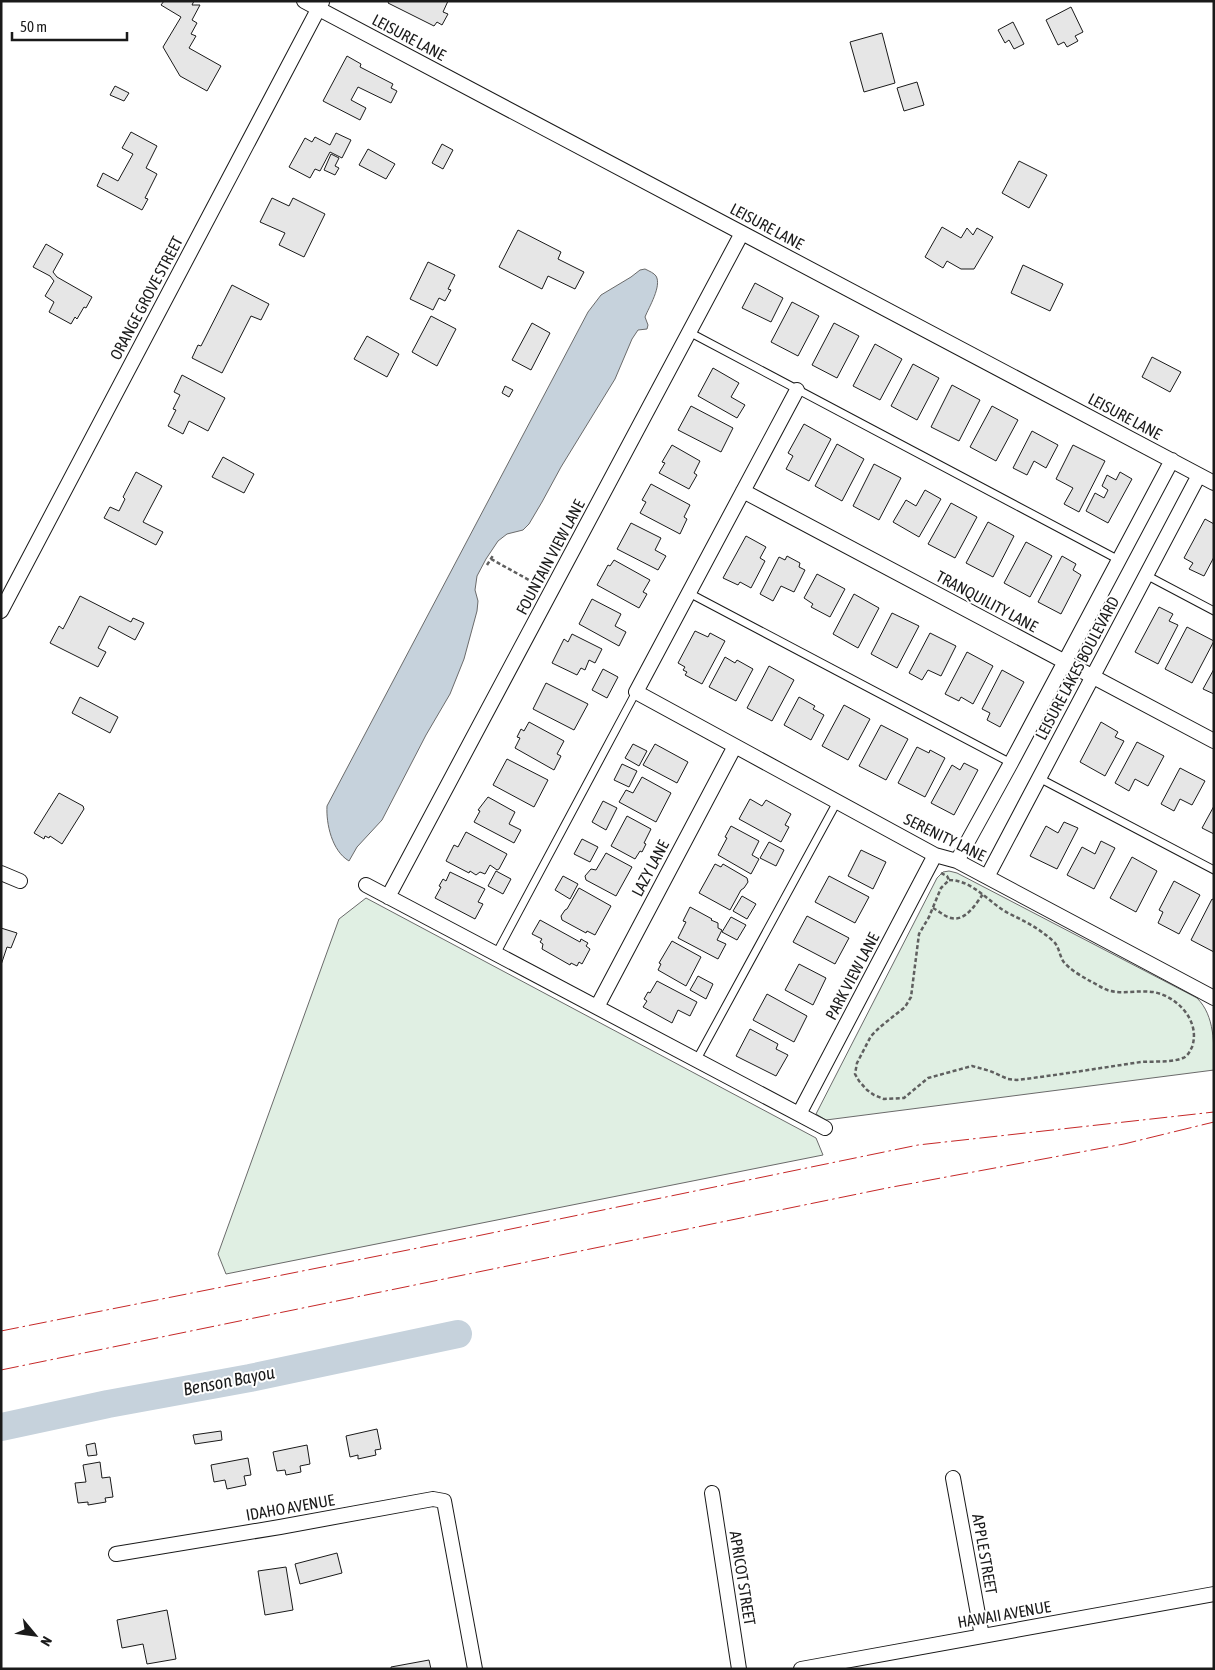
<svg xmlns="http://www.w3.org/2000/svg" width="1215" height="1670" viewBox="0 0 1215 1670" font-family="'Asap Condensed',sans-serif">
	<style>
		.green { fill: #e0efe3; stroke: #6a6a6a }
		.water { fill: #c6d2dc; stroke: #6a6a6a }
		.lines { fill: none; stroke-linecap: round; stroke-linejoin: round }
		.river { stroke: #c6d2dc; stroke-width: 28 }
		.building { fill: #e6e6e6; stroke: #1a1a1a }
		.lane-casing { stroke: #1a1a1a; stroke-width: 9 }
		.street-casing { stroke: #1a1a1a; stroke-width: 16 }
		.path { stroke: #5f5f5f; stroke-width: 2.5; stroke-dasharray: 4 2.5; stroke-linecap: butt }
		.lane { stroke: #fff; stroke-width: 7 }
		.street { stroke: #fff; stroke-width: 14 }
		.power { stroke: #c62828; stroke-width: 1; stroke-dasharray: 18 4 2.5 4; stroke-linecap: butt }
		.labels { text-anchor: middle; stroke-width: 4; stroke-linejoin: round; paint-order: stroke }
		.street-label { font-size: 16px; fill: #1a1a1a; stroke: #fff }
		.water-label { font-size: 18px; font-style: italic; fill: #1a1a1a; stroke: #fff }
	</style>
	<rect width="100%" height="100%" fill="#fff"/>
	<path class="green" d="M949,871L957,873L1197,998C1215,1016 1214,1044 1214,1070L826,1120L816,1114L937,878L943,872Z
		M366,898L816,1138L823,1155L226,1274L218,1254L339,919Z"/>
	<path class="water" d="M645,269C649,271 654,273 656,276C662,286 649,307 645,317L648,325L647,329L638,330L632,339L615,379L561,467L542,502L529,524L523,530L507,534L498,541L486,559L477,576L475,590L478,601L477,611L464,659L450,694L426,735L382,820L357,847L349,861C332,851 326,824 327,806L588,312L601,295L631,277L640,270Z"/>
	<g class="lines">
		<path class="river" d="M1,1427L108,1404L250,1378L458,1334"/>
	</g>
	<path class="building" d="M164,1H194L192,5H200L192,20L197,23L191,34L196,36L189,48L221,66L207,91L180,76L163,47L181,17L161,5Z
		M389,1H448L443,12L448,14L442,25L437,22L434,26L388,3Z
		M1071,7L1083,32L1075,36L1078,41L1067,47L1064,42L1058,45L1046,20Z
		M1013,22L1024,44L1014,49L1009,40L1005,43L998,30Z
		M882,33L895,83L864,92L850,42Z
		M347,56L361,64L360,67L393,84L391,88L397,91L391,103L358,87L351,100L366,108L360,120L323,101Z
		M917,82L924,105L904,111L897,88Z
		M115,86L129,93L124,101L110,95Z
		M131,132L157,146L146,168L157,174L145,198L148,199L142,210L97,186L103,173L118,181L133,154L122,148Z
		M336,133L351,140L342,158L330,152L320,171L315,169L310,178L289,167L305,138L312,142L315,137L330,145Z
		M442,144L453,150L443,169L432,163Z
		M368,149L395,164L386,179L359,165Z
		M331,154L339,158L335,166L339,168L335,175L324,170Z
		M1019,161L1047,175L1029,208L1002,193Z
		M272,198L289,206L293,198L325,214L304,257L279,245L285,233L260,222Z
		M942,227L961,238L967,228L973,235L977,228L993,237L974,269H961L947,261L943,268L925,257Z
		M518,230L561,252L558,259L584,272L575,289L548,276L542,289L499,267Z
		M46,244L63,254L53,272L57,277L92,297L86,308L84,307L77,319L75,317L71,324L49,312L54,302L45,296L54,281L50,276L33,267Z
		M428,262L455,275L448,289L451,290L445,301L439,298L433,310L410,299Z
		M1023,265L1063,284L1050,311L1011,293Z
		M755,283L783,298L771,322L742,308Z
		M232,285L269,304L261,320L251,316L222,373L192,358L198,345L201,346Z
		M792,302L819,316L798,356L771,342Z
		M431,316L456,329L437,366L412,352Z
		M532,323L550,333L531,370L512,360Z
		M834,323L859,336L837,378L812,365Z
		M367,336L399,354L387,377L354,359Z
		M875,344L902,359L880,400L853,386Z
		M1152,357L1181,372L1170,392L1142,377Z
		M913,364L939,378L917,420L891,406Z
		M713,368L739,383L731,397L745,405L737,418L698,396Z
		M182,375L225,398L208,431L189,421L183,434L168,426L176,410L173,409L180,395L174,392Z
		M952,385L980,400L959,441L931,427Z
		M505,386L513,390L509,397L502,393Z
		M691,406L733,428L721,452L678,430Z
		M992,406L1018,420L996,461L970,447Z
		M804,424L831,439L809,481L786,469L793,456L788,453Z
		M1032,431L1058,445L1046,468L1034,461L1027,475L1013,468Z
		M837,444L864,459L842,501L815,486Z
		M672,445L700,461L694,473L697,475L689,489L659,473L665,463L662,462Z
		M1073,445L1105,461L1079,512L1064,504L1073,488L1056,479Z
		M223,457L254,474L244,493L212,477Z
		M874,464L901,478L879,520L853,506Z
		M136,472L162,486L143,522L163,532L156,545L104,518L110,507L119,511L125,499L123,497Z
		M1120,472L1132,479L1108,523L1086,511L1095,493L1104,498L1108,490L1102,486L1107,475L1116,480Z
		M651,484L690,505L684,517L687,519L680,534L640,513L646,502L642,500Z
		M925,490L941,499L919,537L893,522L906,500L916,506Z
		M951,503L977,517L955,558L928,544Z
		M1205,519L1214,524V557L1204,576L1189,569L1193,563L1184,558Z
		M988,522L1014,536L993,577L966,563Z
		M631,523L661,538L655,550L666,556L658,570L617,549Z
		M746,536L766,547L760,558L765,561L751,588L740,582L738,585L723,578Z
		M1026,542L1052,556L1030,597L1004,583Z
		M787,556L800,563L799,567L805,570L794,592L781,586L773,601L760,594L779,557L785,560Z
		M1062,556L1076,564L1073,570L1081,575L1061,614L1038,602Z
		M614,560L650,580L643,592L647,594L639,608L597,585L608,565L610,566Z
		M817,574L845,589L830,617L811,607L813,604L804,598Z
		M854,594L879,608L858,648L833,634Z
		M80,596L131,622L133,618L144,623L135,640L109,626L98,648L106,652L98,667L50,643L59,626L63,629Z
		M592,599L621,614L615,626L626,632L619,646L579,624Z
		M1159,607L1173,614L1169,621L1178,625L1158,664L1135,652Z
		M892,613L919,626L897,668L871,654Z
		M1187,627L1214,641L1192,683L1165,669Z
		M695,631L708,637L710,633L725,641L702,684L685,675L687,672L683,670L685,667L678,663Z
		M930,633L956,646L941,676L928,670L922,680L909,673Z
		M572,634L602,649L595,663L589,660L585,670L581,668L577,675L552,663L564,639L568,642Z
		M967,652L993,666L973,704L961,697L959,701L945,694Z
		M725,657L735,663L737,660L753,669L736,701L709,687Z
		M769,666L794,680L772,721L747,708Z
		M603,669L618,677L607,698L592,690Z
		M1214,669V694L1203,689Z
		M1002,670L1024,682L1000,727L987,720L990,713L982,709Z
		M546,683L588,704L574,730L533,709Z
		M80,697L118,717L110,733L72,713Z
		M799,697L815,706L813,709L824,715L811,740L784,725Z
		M844,705L870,719L848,760L822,746Z
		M529,722L564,741L557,754L561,756L554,770L515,748L520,738L517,737L521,729L524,731Z
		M1101,722L1118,732L1115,737L1124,741L1105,776L1080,762Z
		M881,725L908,739L886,780L859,766Z
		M1137,742L1164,756L1148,786L1135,779L1129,791L1115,783Z
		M633,744L647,751L639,766L625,758Z
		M655,744L688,762L677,783L643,765Z
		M917,747L929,753L930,750L945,758L925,797L898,783Z
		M507,759L548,780L534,807L493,785Z
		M964,763L978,770L954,815L931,803L952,765L960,770Z
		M622,764L637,771L629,787L614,780Z
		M1180,768L1205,781L1192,805L1180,799L1174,811L1161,804Z
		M642,777L671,793L656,822L619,802L626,790L633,793Z
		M59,793L83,806L84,809L62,844L50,836L49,838L45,836L44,839L34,833Z
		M488,797L515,812L509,824L521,830L514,843L474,822L480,811L478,810Z
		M750,799L762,806L766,800L791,814L785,825L789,827L781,842L739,819Z
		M603,801L617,808L606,830L592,822Z
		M1214,806V834L1202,828Z
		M627,816L651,829L644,843L646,844L642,852L640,851L635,859L611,846Z
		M1064,822L1078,828L1057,869L1030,856L1046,826L1058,833Z
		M731,826L759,841L752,855L759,859L751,874L718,855L727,838L725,837Z
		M466,832L507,854L499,869L497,870L490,865L485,874L480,872L476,875L470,871L469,873L446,861L454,845L458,847Z
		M582,839L598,847L590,862L574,854Z
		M1101,841L1115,848L1094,889L1067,875L1082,847L1095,854Z
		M769,842L784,850L776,866L760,858Z
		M861,850L886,862L873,889L848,876Z
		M606,853L632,867L616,896L586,880L585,876L591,869L596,870Z
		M1132,857L1157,871L1136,912L1110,898Z
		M715,864L721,867L723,864L747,878L748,882L744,888L741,890L730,910L699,893Z
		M496,871L511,879L503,894L488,886Z
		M450,872L485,889L478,902L483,904L475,919L435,898L441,887L439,886L443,879L446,881Z
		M563,876L578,884L570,899L555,890Z
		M829,876L869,897L855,923L815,902Z
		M1174,881L1200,895L1179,934L1158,923L1163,912L1159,910Z
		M579,888L611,906L595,935L587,931L586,933L562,920L561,916L565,910L567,909Z
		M742,896L756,904L747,919L733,911Z
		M1212,899L1214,900V952L1191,940Z
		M690,907L712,919L711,920L718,923V928L722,930L717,940L726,944L718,959L678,938L686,922L683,921Z
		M807,916L849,938L835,964L793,942Z
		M731,917L746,925L737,940L722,932Z
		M540,920L580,942L581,939L588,943L586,946L590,949L582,964L579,962L577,966L571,963L570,965L542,949L543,944L540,942L542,939L532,934Z
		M1,928L17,933L11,948L7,947L1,965Z
		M672,941L701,957L686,986L658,970L661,964L659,963Z
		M799,964L826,978L813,1005L785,990Z
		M698,976L713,984L706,999L690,990Z
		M657,981L697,1002L690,1016L678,1010L672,1023L643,1007L647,1001L644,999L648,992L650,993Z
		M767,994L807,1016L794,1042L753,1020Z
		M750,1029L778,1044L776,1049L788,1055L776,1076L736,1056Z
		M377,1429L381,1449L375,1450L376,1455L358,1459V1455L350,1457L346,1436Z
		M221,1431L222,1440L195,1444L193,1435Z
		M95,1443L97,1455L88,1456L86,1445Z
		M307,1445L310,1464L300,1466L301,1472L286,1475L285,1470L277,1471L273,1452Z
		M248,1458L251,1475L244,1476L246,1485L227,1489L225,1480L214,1482L211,1465Z
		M100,1462L102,1478L110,1477L113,1497L105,1498L106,1502L88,1505V1502L78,1503L75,1483L86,1482L83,1465Z
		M337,1553L342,1573L300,1584L295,1564Z
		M286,1567L293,1610L265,1615L258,1571Z
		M167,1610L176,1659L147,1664L143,1644L122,1648L117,1620Z
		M429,1660L431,1669H391V1667Z"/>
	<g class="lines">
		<defs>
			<path id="lane" d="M689,332L1119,560
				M1146,575L1214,611
				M689,593L1011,763
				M1039,778L1214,870
				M496,954L636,692
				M697,1059L837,802"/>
			<path id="street" d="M304,1L1214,483
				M797,390L636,692L935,855L957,861L1214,998
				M743,491L1214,741
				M1,611L322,2
				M957,861L1011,763L1172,460
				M1,873L20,881
				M987,877L1199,475
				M366,885L825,1128
				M388,897L742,233
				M597,1007L735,746
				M799,1114L935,855
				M953,1478L982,1636
				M712,1493L739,1669
				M116,1554L280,1527L433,1499L444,1501L475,1669
				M801,1669L1214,1594"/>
		</defs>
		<use href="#lane" class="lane-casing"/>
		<use href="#street" class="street-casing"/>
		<path class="path" d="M491,559L538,585
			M487,565L494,554
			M941,873L947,876L949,880
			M949,880C973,880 989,903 1008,913C1024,921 1039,928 1053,941C1059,946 1059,954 1063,961C1069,969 1081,976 1090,981C1097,984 1104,990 1111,991C1124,994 1139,990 1153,992C1177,996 1201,1021 1192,1047C1190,1051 1188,1056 1183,1058C1170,1063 1155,1061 1141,1062C1100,1068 1058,1075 1017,1080L1008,1079L990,1071L972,1066L928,1078L904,1098L884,1099L874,1095L867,1090L859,1081L855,1074L857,1063L871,1036L880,1027L905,1007L911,997L919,934L929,917L941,888Z
			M933,908C939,911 945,917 951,918C965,922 976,904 983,894"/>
		<use href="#lane" class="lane"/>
		<use href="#street" class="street"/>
		<path class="power" d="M1,1331L443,1243L918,1145L1214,1112
			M1,1370L887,1188L1124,1144L1214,1122"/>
	</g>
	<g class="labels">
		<g class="street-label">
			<text transform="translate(409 37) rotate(28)" y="6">LEISURE LANE</text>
			<text transform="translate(767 226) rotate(28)" y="6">LEISURE LANE</text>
			<text transform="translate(146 298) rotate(-62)" y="6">ORANGE GROVE STREET</text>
			<text transform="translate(1125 416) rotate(28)" y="6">LEISURE LANE</text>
			<text transform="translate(550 557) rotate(-62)" y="6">FOUNTAIN VIEW LANE</text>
			<text transform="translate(987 601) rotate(28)" y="6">TRANQUILITY LANE</text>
			<text transform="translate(1077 668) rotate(-62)" y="6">LEISURE LAKES BOULEVARD</text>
			<text transform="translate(945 837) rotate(26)" y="6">SERENITY LANE</text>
			<text transform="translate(650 868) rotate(-62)" y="6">LAZY LANE</text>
			<text transform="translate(852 976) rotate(-62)" y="6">PARK VIEW LANE</text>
			<text transform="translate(290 1507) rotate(-10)" y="6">IDAHO AVENUE</text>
			<text transform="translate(985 1554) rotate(80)" y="6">APPLE STREET</text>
			<text transform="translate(743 1578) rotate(81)" y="6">APRICOT STREET</text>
			<text transform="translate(1004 1614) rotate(-10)" y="6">HAWAII AVENUE</text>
		</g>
		<g class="water-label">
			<text transform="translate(229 1381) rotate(-11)" y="6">Benson Bayou</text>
		</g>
	</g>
	<rect width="1215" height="1670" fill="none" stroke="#1a1a1a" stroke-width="5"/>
	<g transform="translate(35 1635) rotate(119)" stroke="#ffffff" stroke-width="4" paint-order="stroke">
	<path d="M0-4L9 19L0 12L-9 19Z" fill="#1a1a1a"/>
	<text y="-8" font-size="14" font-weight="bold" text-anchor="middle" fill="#1a1a1a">N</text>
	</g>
	<path d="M12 32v8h115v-8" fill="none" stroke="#1a1a1a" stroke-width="2.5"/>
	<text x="20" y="32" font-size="15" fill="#1a1a1a" stroke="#ffffff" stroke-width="4" paint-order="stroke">50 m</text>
</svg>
